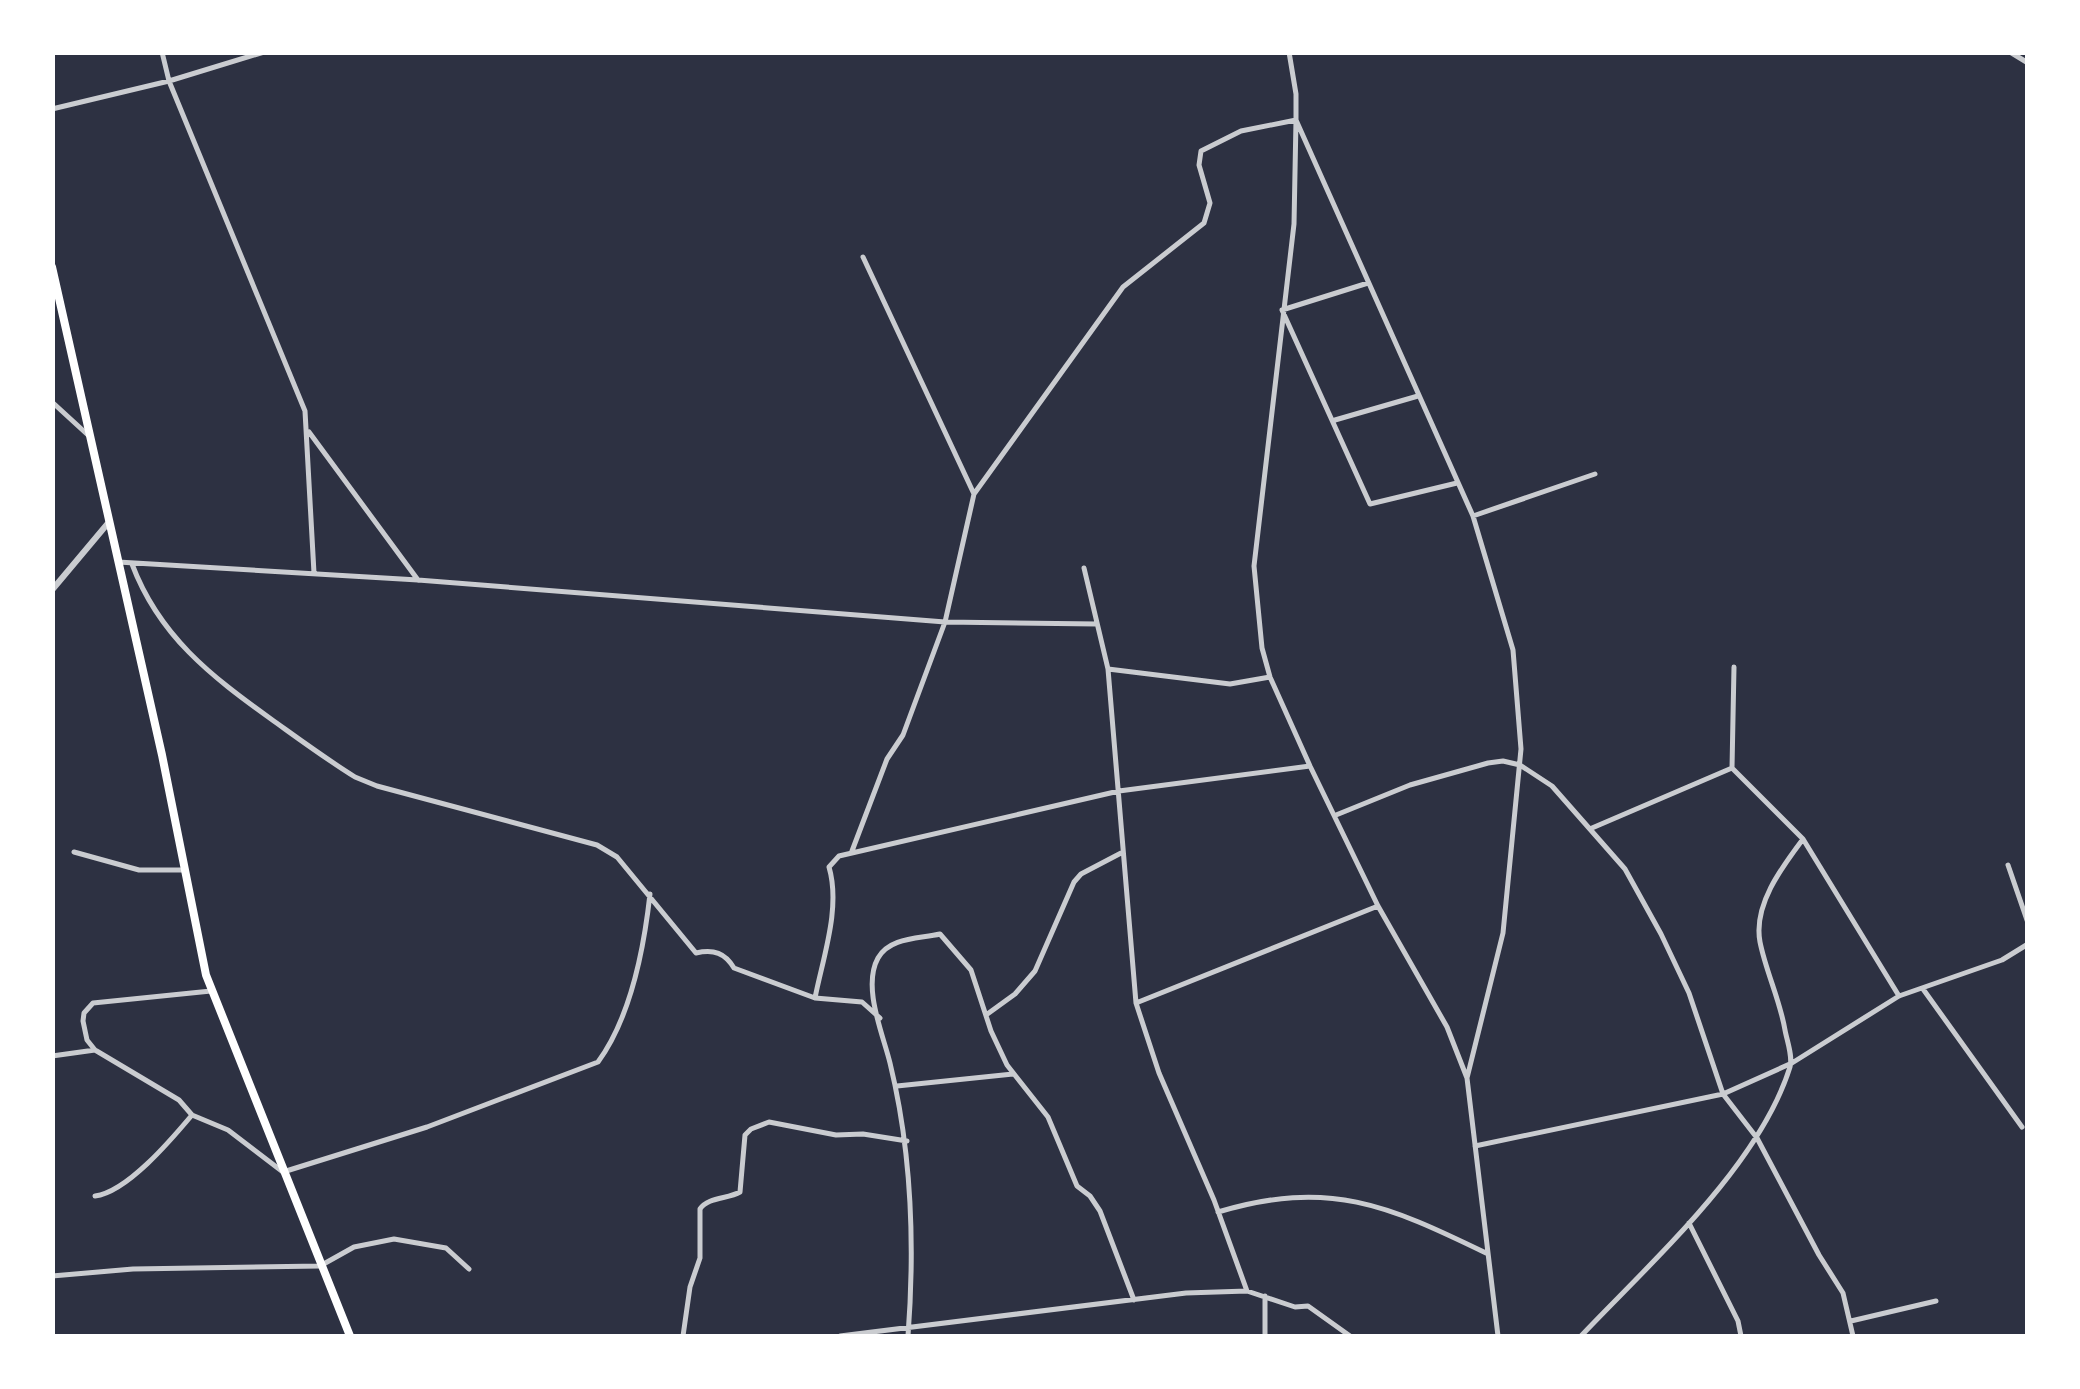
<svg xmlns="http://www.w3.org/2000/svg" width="2080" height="1389" viewBox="0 0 2080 1389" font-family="'Archivo Narrow',sans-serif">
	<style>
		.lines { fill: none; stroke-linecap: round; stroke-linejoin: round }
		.minor { stroke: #caccd0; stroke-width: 5 }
		.tertiary { stroke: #caccd0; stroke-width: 6 }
		.secondary { stroke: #fff; stroke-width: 8 }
	</style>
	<rect width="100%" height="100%" fill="#2d3142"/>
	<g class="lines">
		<path class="minor" d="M162,52L169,81L305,411L314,573
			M1289,52L1296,94V120L1473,516L1513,650L1521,749L1503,933L1467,1078L1498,1336
			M2010,52L2028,63
			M52,109L169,81L264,52
			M863,257L974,494
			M1368,283L1282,310L1370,504L1457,483
			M52,402L88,435
			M1335,420L1418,396
			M309,432L418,580
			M1473,516L1595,474
			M118,562L418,580L945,622L1097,624
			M132,564C159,636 211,676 271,719C299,739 326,759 355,777L377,786L597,845L617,857L696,953C714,949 725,953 734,968L815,998L862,1002L880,1018
			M1084,568L1108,669L1136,1003L1159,1073L1214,1200L1247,1291
			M1734,667L1732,768L1803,839L1899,996
			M1108,669L1230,684L1270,677
			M1336,815L1410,785L1488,763L1503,761L1520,765L1552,786L1625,869L1661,934L1689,993L1723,1094L1757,1138L1819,1255L1843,1293L1853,1336
			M1592,828L1732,768
			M852,851L887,759L903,735L945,622L974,494L1123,287L1204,223L1210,203L1199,165L1201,151L1241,131L1296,120L1294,224L1254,566L1262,648L1270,677L1310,766L1378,906L1447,1027L1467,1078
			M74,852L139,870H183
			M2008,865L2028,923
			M1923,989L2022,1127
			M211,991L93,1003L84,1013L83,1021L87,1040L95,1050L179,1100L192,1115L228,1130L283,1172L427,1127L598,1062C631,1017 644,948 650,894
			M815,998C823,957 841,908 829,867L839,856L1119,791L1310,766
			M1136,1003L1378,906
			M986,1015L1015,994L1035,971L1074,882L1081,874L1123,852
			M52,1056L95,1050
			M897,1086L1013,1074
			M1475,1146L1723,1094L1792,1063L1899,996L2002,960L2028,944
			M95,1196C127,1192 171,1140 192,1115
			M1218,1212C1329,1179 1387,1205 1486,1253
			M1689,1223L1738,1321L1741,1336
			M52,1276L133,1269L320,1266L354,1247L394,1239L446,1248L469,1269
			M1851,1321L1936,1301
			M683,1336L690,1287L700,1258V1209C708,1197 728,1199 740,1192L745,1135L751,1129L769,1122L836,1135L863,1134L907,1141
			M840,1336L1186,1293L1247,1291L1295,1307L1308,1306L1350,1336
			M908,1336C915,1244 912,1153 890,1063C883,1034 862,987 878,958C890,937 919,939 940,934L971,970L991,1031L1007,1065L1048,1117L1077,1186L1090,1196L1100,1211L1134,1300
			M1265,1336V1296
			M1581,1336C1651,1262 1759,1166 1790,1067C1793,1057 1787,1041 1785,1030C1780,1000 1766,972 1760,942C1753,905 1782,867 1803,839"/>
		<path class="tertiary" d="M52,590L109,522"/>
		<path class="secondary" d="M52,267L162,755L206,975L350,1336"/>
	</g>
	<rect width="2080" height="1389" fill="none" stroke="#ffffff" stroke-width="110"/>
</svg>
